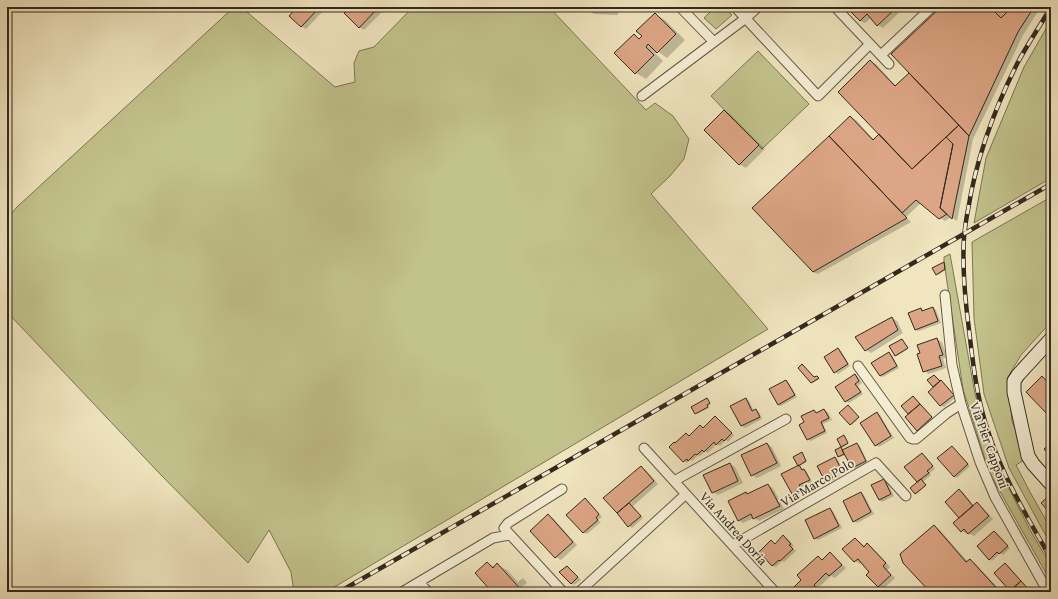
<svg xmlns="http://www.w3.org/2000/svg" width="1058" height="599" viewBox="0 0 1058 599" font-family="'Gentium Book Plus',serif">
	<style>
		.green { fill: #c2c28c; stroke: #7b7656 }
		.shadow { fill: #0003 }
		.building { fill: #dca585; stroke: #34291f }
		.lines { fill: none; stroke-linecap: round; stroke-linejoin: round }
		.street-casing { stroke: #635847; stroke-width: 11 }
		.secondary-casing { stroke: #34291f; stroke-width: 15 }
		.street { stroke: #f5eed5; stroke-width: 9 }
		.secondary { stroke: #f5eed5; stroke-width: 13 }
		.rail-casing { stroke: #34291f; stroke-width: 4.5 }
		.rail { stroke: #f5eed5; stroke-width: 3; stroke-dasharray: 9; stroke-linecap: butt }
		.labels { text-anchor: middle; stroke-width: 3.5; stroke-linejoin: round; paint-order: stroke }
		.street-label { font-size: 13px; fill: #34291f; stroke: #f5eed5 }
	</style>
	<rect width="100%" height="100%" fill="#f0e5bf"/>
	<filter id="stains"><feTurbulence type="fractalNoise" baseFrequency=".005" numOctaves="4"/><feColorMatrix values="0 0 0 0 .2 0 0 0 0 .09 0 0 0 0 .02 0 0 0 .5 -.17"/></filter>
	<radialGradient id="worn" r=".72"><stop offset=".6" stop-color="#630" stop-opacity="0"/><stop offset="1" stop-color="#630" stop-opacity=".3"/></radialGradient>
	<path class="green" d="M234,7H241L335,87L355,82L354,63L359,51L374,47L413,7H549L646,110L655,103L673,116L689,139L684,159L670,176L651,194L768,329L326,592H294L291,572L269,530L248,563L159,473L7,312V219L17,207Z
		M705,7H724L732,15L716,29L704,18L710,12Z
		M1051,20V178L974,223L986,158L1024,67Z
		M758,51L809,104L762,149L711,96Z
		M1051,197V322L1021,355L1008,377L1012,421L1026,459L1016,465L1030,492L1051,529V545L1009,468L984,394L974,318L972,242Z
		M950,254L975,394L998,467L1029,528L1051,566V582L989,472L963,389L944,262V257Z"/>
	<path class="shadow" d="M299,7H327L306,29L301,26Z
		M347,7H385L380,12L381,13L364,30L359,27Z
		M585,7H619L618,15L594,14L584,8Z
		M853,7H905L883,28L878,25L871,18L865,23L860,21Z
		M918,7H928L924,11Z
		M943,7H1041L1023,35L973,139L957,221L951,217L945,221L940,218L921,203L906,217L911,222L818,274L813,272L851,117L856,120L874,140L881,134L871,62L876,64L896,86L910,73Z
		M655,14L665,20L685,40L667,58L657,51L655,53L663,61L646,79L636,73L634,35L640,39Z
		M725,111L731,115L765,149L746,168L739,164Z
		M944,263H945L946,270L938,275L937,274Z
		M933,308L936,310L941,323L919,331L915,330L921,309L925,311Z
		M892,318L897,321L903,333L871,353L866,350Z
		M937,339L942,342L947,357L943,359L946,368L929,374L924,371L922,353Z
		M902,340L908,349L897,356L895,355Z
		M838,349L841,351L850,366L838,374L835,372Z
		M889,354L892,355L899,368L883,377L880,376Z
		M855,375L858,377L862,383L858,386L863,394L849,403L846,401Z
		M935,376L941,382V381L944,383L956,397L944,407L941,406L934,387L929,380Z
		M818,377L820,379L813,383L812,382L814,378Z
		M786,381L789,383L797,397L781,406L778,405Z
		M913,397L916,399L935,420L921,432L917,430L909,414L902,406Z
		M746,399L749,401L754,411L756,410L759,412L762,419L745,428L742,426L732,407Z
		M707,400L711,404L708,406L709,408L697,414H696Z
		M849,407L859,418L852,425L841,413Z
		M824,410L828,412L832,420L823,424L827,433L811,441L808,439L806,423L814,411L818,413Z
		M877,413L880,415L894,438L879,447L875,445Z
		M715,417L718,419L734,435L728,442L726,440L720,446L717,444L708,453L705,451L700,456L698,455L692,461L690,460L687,463L684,461L676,444L686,434L690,436L700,426L703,428Z
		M844,437L849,444L842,448L838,440Z
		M767,444L772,447L781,466L757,478L752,475Z
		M857,444L860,446L868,463L856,470L852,468L846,455L840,457L836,451L841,448L843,451Z
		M952,447L955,449L970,466L957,478L954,476Z
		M802,454L807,462L800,466L798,465Z
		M922,454L925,456L935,469L930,473L931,475L923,482L926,486L917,494L915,493L918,482L906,467Z
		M835,458L838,460L844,472L839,475L840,477L829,482L826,481Z
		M730,464L735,467L743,483L718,495L713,492Z
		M799,466L807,472L812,482L802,487L804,491L795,496L792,494Z
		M641,467L646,470L658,484L633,506L643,518L632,528L629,526L605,498Z
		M884,480L887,482L894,496L882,502L879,500Z
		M768,485L773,488L784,509L759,521L754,518L743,523L738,520L746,493L749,494Z
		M960,490L963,492L974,506L977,504L982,507L993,519L974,536L968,533L967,534L962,531L955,523L960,518Z
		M861,493L864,495L874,514L857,523L854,521Z
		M585,499L588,501L602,517L598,520L601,522L587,534L584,533L568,515Z
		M830,509L833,511L842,528L818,540L815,538Z
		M548,515L553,518L577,545L561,560L556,557Z
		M934,526L939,529L968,562L970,560L975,563L1002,592H932Z
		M995,532L998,534L1010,548L1003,555L1000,553L992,561L989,559Z
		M784,537L787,538L794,546L792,547L796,551L784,562L782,561L776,567L773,566L760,552L771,542L775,544Z
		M855,539L860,542L865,547L867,544L872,547L890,567L887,570L895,578L883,589L878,586L871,572L862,562L860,564L855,561Z
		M830,554L835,557L846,568L835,578L831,576L818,588L821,592H798L802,580L818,558L823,560Z
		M487,563L495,567L497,565L507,570L518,582L523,578L524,579L527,583L522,587L527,592H493Z
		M1005,564L1008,566L1031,592H1012Z
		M567,567L570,569L581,580L574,585L571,583Z
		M863,587L868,590L869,592H858Z"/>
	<path class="building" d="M297,7H320L301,27L289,16Z
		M345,7H377L375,9L376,10L359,28L344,13L348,10Z
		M584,7H609V10L583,9Z
		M851,7H897L877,26L867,14L860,21L848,9Z
		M941,7H990L1001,18L1012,7H1034L1018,32L969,136L891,54Z
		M990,7H1012L1001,18Z
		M655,13L676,34L657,53L648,44L646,47L654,55L635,74L614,53L634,34L639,39L642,36L636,31Z
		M870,60L895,86L909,73L959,125L912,169L838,92Z
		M724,110L759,145L739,165L704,130Z
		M850,116L873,140L879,134L912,169L946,137L953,144L940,208L947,214L939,219L916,200L902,213L829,136Z
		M959,125L969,136L952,219L940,208L953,144L946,137Z
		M829,136L907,218L813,272L752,208Z
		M944,262L945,269L936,275L932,268Z
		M933,307L938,321L915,330L908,313L921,308L922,311Z
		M892,317L898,330L865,351L855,337Z
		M937,338L943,355L939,356L942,366L923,372L917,354L920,353L917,345Z
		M902,339L908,348L895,356L889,346Z
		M838,348L848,364L834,373L824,357Z
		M889,352L897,366L880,376L871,363Z
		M802,364L814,377L817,376L819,378L811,383L798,368Z
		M855,374L859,381L855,384L861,392L845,402L835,387Z
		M934,375L940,381L933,387L927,380Z
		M1042,376L1051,386V414L1049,416L1026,392Z
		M786,380L795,395L778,405L769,389Z
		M941,380L954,395L940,406L928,392Z
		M913,396L920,404L908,414L901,406Z
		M707,398L710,403L707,405L708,407L695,414L691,407Z
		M746,398L752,411L756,409L760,417L741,426L730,406Z
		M920,404L932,417L917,431L905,417Z
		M848,405L859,417L850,425L839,413Z
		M824,409L829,418L821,422L825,431L807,440L799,425L804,422L801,416L814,410L816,413Z
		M877,412L891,436L875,446L860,423Z
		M715,416L732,433L724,441L722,439L716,445L714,442L704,452L702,450L697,455L695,454L688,461L687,459L683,462L669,447L674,442L675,443L686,433L689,436L700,425L703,428Z
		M844,435L848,443L841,447L837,439Z
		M767,443L777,463L751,476L741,455Z
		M857,443L866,461L852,468L842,450Z
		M1051,443V457L1044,449Z
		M952,446L968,464L954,477L937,458Z
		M841,447L844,454L838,457L835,450Z
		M802,452L806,461L798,466L793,457Z
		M922,453L933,466L927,471L929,473L917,482L904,467Z
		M835,457L842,471L836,473L837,475L825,481L817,466Z
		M730,463L738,481L712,493L703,475Z
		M799,465L802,470L804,469L810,480L799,485L802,490L792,494L781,474Z
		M641,466L654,481L617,513L603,498Z
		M884,479L891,494L879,500L871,485Z
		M921,479L926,485L915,494L910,488Z
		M768,484L780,506L753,519L751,514L738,521L728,501L746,492L747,494Z
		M959,489L973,506L959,518L945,502Z
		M861,492L871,512L853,522L843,501Z
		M1050,495L1051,497V514L1041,503Z
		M585,498L599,514L596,518L598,520L583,533L566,515Z
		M977,502L989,516L968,534L964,529L961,532L953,523Z
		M629,503L641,516L628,527L617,513Z
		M830,508L839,526L814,539L805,520Z
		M548,514L573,542L555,558L530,531Z
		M934,525L966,562L970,559L1000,592H930L903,563L900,554Z
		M994,531L1008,546L999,554L997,552L989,560L977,546Z
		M783,535L791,544L789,545L793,549L780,561L779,560L772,566L759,552L771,540L775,544Z
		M855,538L864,547L867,543L886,563L883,566L891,575L878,587L866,575L869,572L858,559L854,562L842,549Z
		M830,552L842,565L829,576L826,573L814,585L817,589L813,592H797L793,588L801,580L797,575L818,556L822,560Z
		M487,562L493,568L497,563L523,592H492L475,573Z
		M1005,563L1021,581L1010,591L994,573Z
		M567,566L578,577L571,584L559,572Z
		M1021,581L1031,592H1011L1010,591Z"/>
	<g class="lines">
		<defs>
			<path id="street" d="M680,7L714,42
				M735,7L818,96L870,44
				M835,7L889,64
				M881,55L932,7
				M642,96L746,18L758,7
				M945,295L952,365L961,404L980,462L995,497L1048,592
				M858,366L910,438L913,439H916L947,413L961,404
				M644,448L775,592
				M674,481L786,419
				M562,489L508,523L504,528L563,592
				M733,545L876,463L906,496
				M419,582L428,592
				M402,592L493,538L510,535
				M579,592L686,494"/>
			<path id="secondary" d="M1051,339L1018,375L1014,381V392L1028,456L1033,464L1051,484"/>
		</defs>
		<use href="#street" class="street-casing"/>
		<use href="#secondary" class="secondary-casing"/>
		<use href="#street" class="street"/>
		<use href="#secondary" class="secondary"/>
		<defs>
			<path id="rail" d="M1051,7C1040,26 1027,45 1017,64C994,110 976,159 968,210C966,219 965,228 964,237C962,268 965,299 969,330C973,364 977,399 988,431C1002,476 1028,518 1051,559
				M339,592L1051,184"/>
		</defs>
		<use href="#rail" class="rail-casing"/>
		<use href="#rail" class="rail"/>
	</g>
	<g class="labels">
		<g class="street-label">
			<text transform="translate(990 445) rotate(70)" y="5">Via Pier Capponi</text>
			<text transform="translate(817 482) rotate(-30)" y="5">Via Marco Polo</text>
			<text transform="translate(734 528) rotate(48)" y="5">Via Andrea Doria</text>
		</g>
	</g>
	<rect width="1058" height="599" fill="none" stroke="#f0e5bf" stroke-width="24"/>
	<rect x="8" y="8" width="1042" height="583" fill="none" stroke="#34291f" stroke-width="2"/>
	<rect x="12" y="12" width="1034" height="575" fill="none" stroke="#34291f"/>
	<rect width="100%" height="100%" filter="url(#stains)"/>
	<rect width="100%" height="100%" fill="url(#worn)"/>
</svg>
